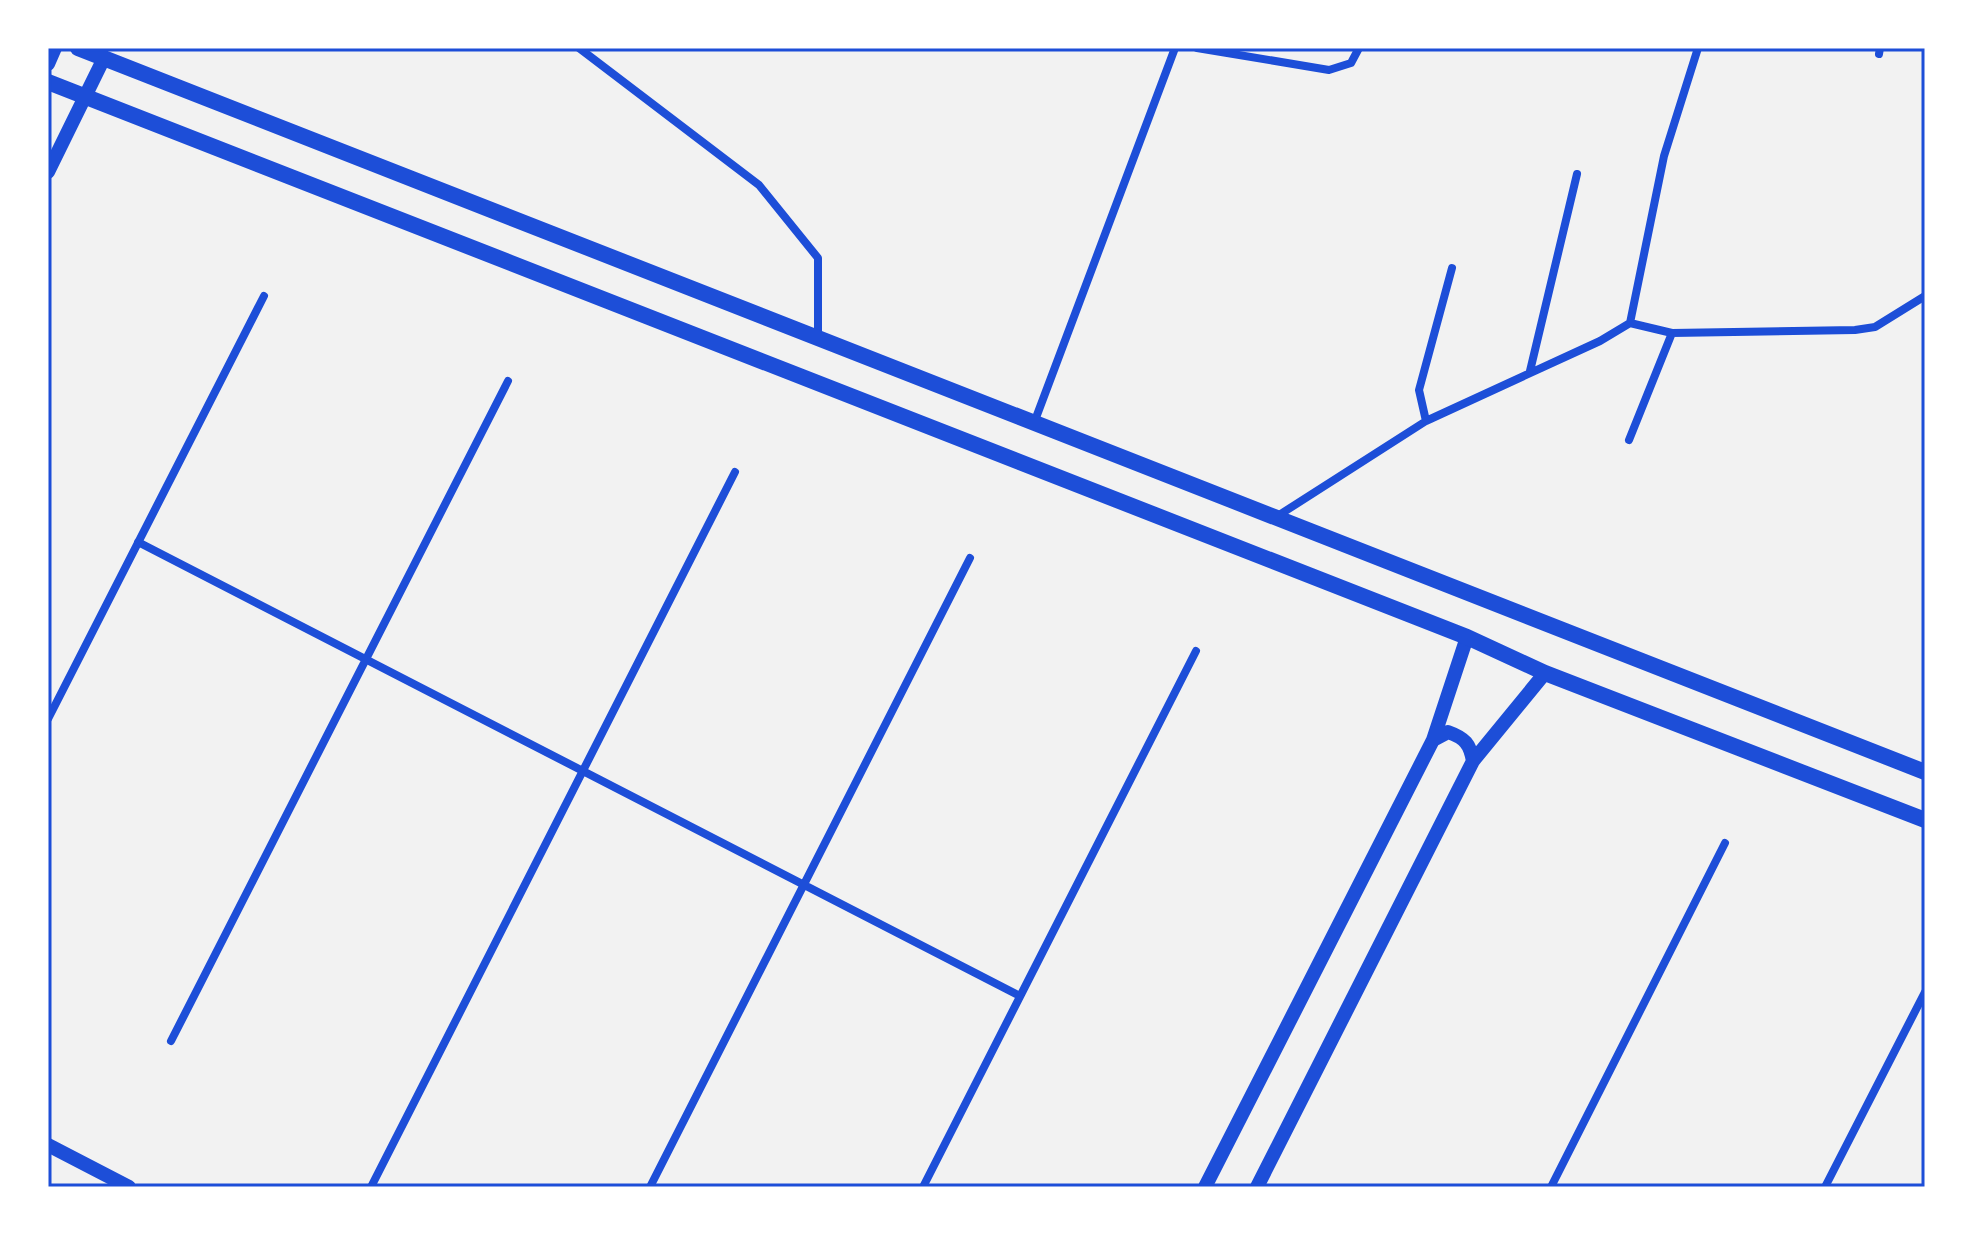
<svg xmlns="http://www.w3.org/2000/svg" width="1973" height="1235" viewBox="0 0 1973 1235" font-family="Rubik,sans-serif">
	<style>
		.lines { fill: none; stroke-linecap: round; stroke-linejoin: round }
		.minor { stroke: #1d4ed8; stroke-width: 8 }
		.tertiary { stroke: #1d4ed8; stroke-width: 14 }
		.secondary { stroke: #1d4ed8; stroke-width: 16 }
		.neatline { fill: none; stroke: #1d4ed8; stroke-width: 3 }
	</style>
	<rect width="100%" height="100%" fill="#f2f2f2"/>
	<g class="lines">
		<path class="minor" d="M579,48L759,185L818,258V337
			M1197,48L1329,70L1351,63L1359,48
			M1879,54L1880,48
			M1630,323L1664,156L1698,48
			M1530,371L1577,174
			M1426,421L1419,390L1452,268
			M1034,423L1175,48
			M1629,440L1672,333
			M1276,517L1426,421L1600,341L1630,323L1672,333L1855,330L1875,327L1925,296
			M138,542L1020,996
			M48,719L264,296
			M171,1041L508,381
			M371,1187L735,472
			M650,1187L970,558
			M923,1187L1196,651
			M1551,1187L1725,843
			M1825,1187L1925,992"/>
		<path class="tertiary" d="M48,64L55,48
			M48,172L104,58
			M1433,740L1448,732C1465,738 1470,744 1473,761
			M48,1145L129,1187
			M1205,1187L1433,740L1467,637
			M1257,1187L1473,761L1545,673"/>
		<path class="secondary" d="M78,48L1925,772
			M48,82L1467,637L1545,673L1925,820"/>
	</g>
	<rect width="1973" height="1235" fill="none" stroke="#ffffff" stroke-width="100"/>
	<rect x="50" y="50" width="1873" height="1135" class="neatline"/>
</svg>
